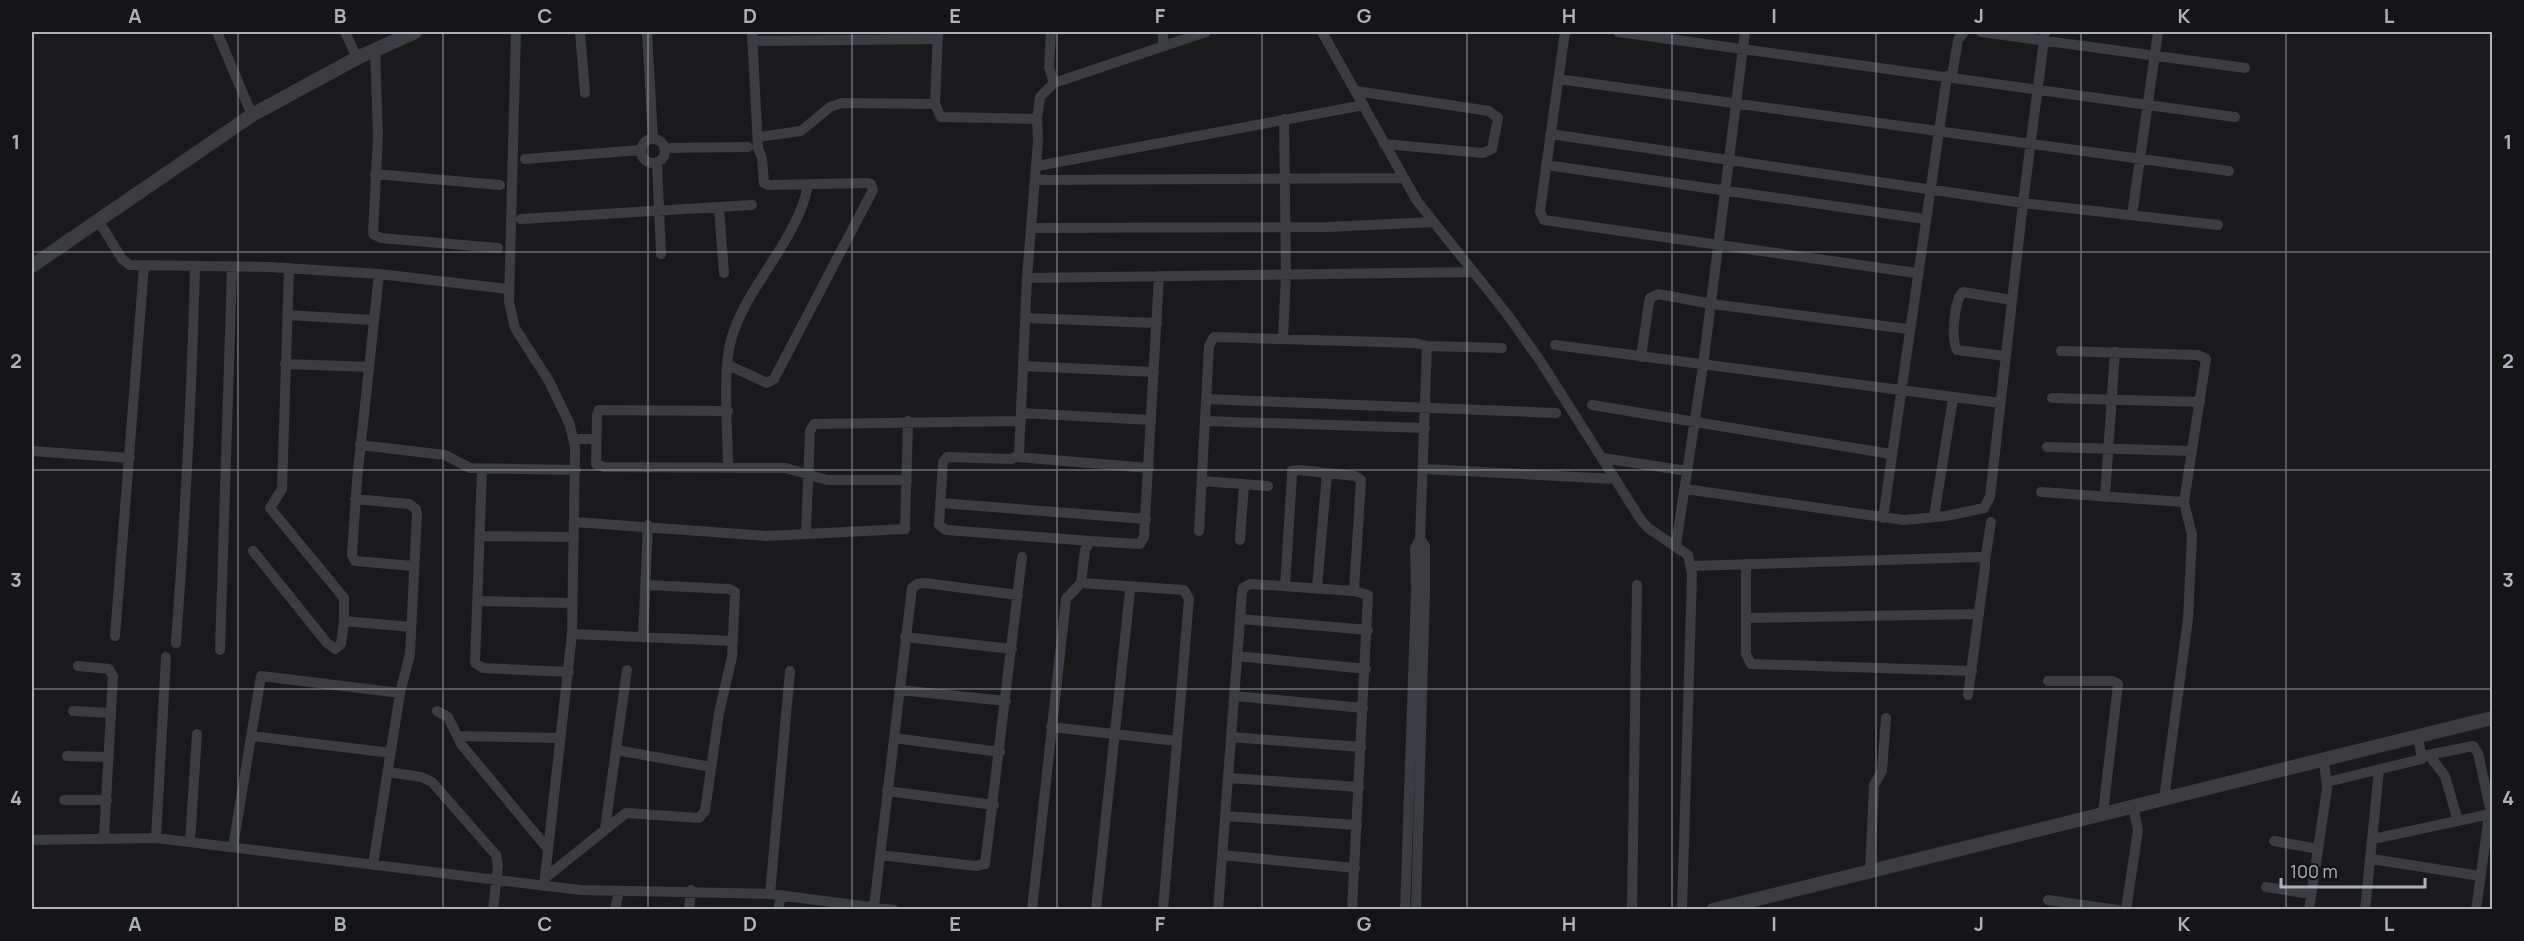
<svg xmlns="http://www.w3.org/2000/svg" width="2524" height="941" viewBox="0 0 2524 941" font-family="Manrope,sans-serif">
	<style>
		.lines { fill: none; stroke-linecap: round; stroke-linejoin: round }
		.minor { stroke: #3b3d42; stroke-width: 10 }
		.tertiary { stroke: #3b3d42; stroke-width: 14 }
		.grid { fill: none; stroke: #acb3bc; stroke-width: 1.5; stroke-opacity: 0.55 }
		.neatline { fill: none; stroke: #acb3bc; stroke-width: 2 }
		.grid-label { font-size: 20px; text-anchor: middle; font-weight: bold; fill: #acb3bc }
	</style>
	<rect width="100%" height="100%" fill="#1a1a1d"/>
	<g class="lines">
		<path class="minor" d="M217,32L252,115
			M345,32L357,58
			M516,32L509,302L515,328L549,381L570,425L575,448L572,634L544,886
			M580,32L585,93
			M647,32L653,139
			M938,32L935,104L941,117L1037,119L1038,140L1027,278L1019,454L1012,459L947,457L943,462L939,525L946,530L1090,541
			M1051,32L1049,67L1054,83
			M1163,32V45
			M1322,32L1417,201L1507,314L1541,362L1641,520L1648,528L1688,555L1692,574L1682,910
			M1565,32L1541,204L1540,212L1544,220L1916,273
			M1618,32L2235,117
			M1981,32L2245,68
			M752,41L938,39
			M375,50L378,136L373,234L381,238L498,248
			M1952,76L1958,40L1964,32
			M1558,79L2229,171
			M1356,91L1489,111L1498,118L1492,149L1483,153L1384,144
			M1037,119L1040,97L1054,83L1206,32
			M1550,134L2023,203L2218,225
			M758,137L801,131L830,107L842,103L935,104
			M641 151a12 12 0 1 1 24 0a12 12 0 1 1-24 0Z
			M664,148L748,147
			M525,159L641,150
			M657,162L661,254
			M1546,165L1925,219
			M1037,166L1364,105
			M375,174L500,185
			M1037,180L1403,178
			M719,207L724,273
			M2132,215L2158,32
			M521,219L752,205
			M98,220L122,259L130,265L269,267L379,274L508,289
			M1032,228L1328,227L1433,222
			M289,268L282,489L270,508L344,598V621L411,627
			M379,274L357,480L352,555L355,561L413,566
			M1027,278L1474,272
			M287,315L373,320
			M1026,318L1157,323
			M1283,339L1286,274L1284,119
			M1555,345L2000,403
			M1427,346L1502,348
			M2061,351L2198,355L2206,359L2184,502L2192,535L2188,619L2164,799
			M2005,356L1957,350C1951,340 1954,299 1963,292L2012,300
			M1641,357L1649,302L1650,298L1658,294L1712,304L1908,329
			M285,364L369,367
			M728,365L767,383L774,379L873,190L871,184L868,183L768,185L764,183L762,158L758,148L752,32
			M1023,366L1154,372
			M2052,398L2200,402
			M1206,399L1556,413
			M1592,405L1891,454
			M728,411L599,410L597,415L596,464L604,467L786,468L827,480H907
			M1021,413L1151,420
			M1205,421L1425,428
			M574,439H596
			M360,445L445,455L470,468L576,470
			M2047,447L2192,451
			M32,451L130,458
			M1017,457L1149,468
			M1603,458L1687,471
			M728,468C728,431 722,374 731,340C745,288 799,238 808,185
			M1424,469L1615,479
			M482,470L475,663L483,668L569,672
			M1202,481L1268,486
			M1685,489L1904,520L1946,516L1984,508L1990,497L2023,203L2045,32
			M2041,492L2184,502
			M2105,497L2115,352
			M355,499L409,504L416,509L417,514L410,654L400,693L373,865
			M940,503L1146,519
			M1934,517L1953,398
			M1883,518L1947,76
			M574,522L766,536L905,529L908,421
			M1199,531L1209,346L1214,337L1415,343L1427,346L1420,539L1415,548L1416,590L1405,910
			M806,532L810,431L814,424L1021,421
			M480,536L574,537
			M1240,540L1244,484
			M1676,545L1703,366L1745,32
			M253,551L327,643L335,649L341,644L344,621
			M1985,561L1991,522
			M1746,564V654L1751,664L1972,671
			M1692,566L1981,557L1985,561V567L1968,695
			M1081,583L1126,586L1130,591L1096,910
			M1126,586L1184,590L1189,599L1163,910
			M1285,586L1292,475V471L1299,470L1355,476L1361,480L1354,591
			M1317,588L1327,473
			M478,601L572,603
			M1746,618L1979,614
			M1240,619L1368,630
			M572,634L733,641
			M115,636L144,266
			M643,637L648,525
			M905,637L1012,649
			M176,643C185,517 192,392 195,266
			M220,650L232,267
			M1237,656L1366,669
			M78,666L109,669L113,676L104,837
			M2048,681H2113L2118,684L2103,813
			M899,690L1006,701
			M1234,696L1363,708
			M73,711L111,713
			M437,711L448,717L461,744L548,849
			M1051,727L1177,741
			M252,736L391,753
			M457,736L560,738
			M1231,737L1361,747
			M894,738L1000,752
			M616,750L711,767
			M2429,755L2445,776L2458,821
			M67,756L109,757
			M2423,756L2473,746L2478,753L2490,808L2476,910
			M389,772L421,777L432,782L496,855L498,866L493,910
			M1228,778L1359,787
			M2327,782L2422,759L2418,737
			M887,791L994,805
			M64,800H107
			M1225,816L1357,825
			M605,829L627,670
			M156,838L166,657
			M2373,839L2490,814
			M32,840L156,838L580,890L770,894L894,910
			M2274,841L2318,849
			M190,842L197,734
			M233,847L261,676L400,693
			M880,855L976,866L985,864L1022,557
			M1222,855L1355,868
			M2372,859L2480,876
			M1870,870L1874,785L1882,771L1886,718
			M545,878L626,813L699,818L705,811L719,713L732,657L735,592L729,589L646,585
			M2266,887L2311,894
			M770,894L790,671
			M2048,900L2118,910
			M874,907L912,588L917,584L925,583L1018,595
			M615,910L619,891
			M689,910L691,890
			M778,910L781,895
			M1032,910L1066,599L1081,583L1085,550L1090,541L1140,544L1144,537L1159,276
			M1218,910L1242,593L1243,588L1250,584L1354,591L1368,595L1352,910
			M1416,910L1425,591V546L1420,539
			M1632,910L1637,585
			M2126,910L2138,830L2133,806
			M2309,910L2327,789L2324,760
			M2365,910L2379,770"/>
		<path class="tertiary" d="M32,266L252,115L357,58L415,32
			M1713,910L2492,718"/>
	</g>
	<path class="grid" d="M238,32V910M443,32V910M648,32V910M852,32V910M1057,32V910M1262,32V910M1467,32V910M1672,32V910M1876,32V910M2081,32V910M2286,32V910M32,252H2492M32,470H2492M32,689H2492"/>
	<rect width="2524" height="941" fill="none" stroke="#151518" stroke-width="66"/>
	<path d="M2281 878v9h144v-9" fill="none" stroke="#acb3bc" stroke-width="3"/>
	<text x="2290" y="878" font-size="18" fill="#acb3bc" stroke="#151518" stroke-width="4.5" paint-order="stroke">100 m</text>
	<rect x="33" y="33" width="2458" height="875" class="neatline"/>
	<g class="grid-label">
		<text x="135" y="23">A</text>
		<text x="340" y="23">B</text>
		<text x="545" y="23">C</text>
		<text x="750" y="23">D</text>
		<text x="955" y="23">E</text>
		<text x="1160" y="23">F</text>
		<text x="1364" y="23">G</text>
		<text x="1569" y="23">H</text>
		<text x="1774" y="23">I</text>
		<text x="1979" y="23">J</text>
		<text x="2184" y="23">K</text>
		<text x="2389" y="23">L</text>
		<text x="16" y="149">1</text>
		<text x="2508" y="149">1</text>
		<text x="16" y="368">2</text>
		<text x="2508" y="368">2</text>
		<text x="16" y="587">3</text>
		<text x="2508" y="587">3</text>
		<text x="16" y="805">4</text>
		<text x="2508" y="805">4</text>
		<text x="135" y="931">A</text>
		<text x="340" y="931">B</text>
		<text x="545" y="931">C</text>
		<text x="750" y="931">D</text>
		<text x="955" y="931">E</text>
		<text x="1160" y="931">F</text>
		<text x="1364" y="931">G</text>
		<text x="1569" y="931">H</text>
		<text x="1774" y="931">I</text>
		<text x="1979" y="931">J</text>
		<text x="2184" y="931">K</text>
		<text x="2389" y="931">L</text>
	</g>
</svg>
